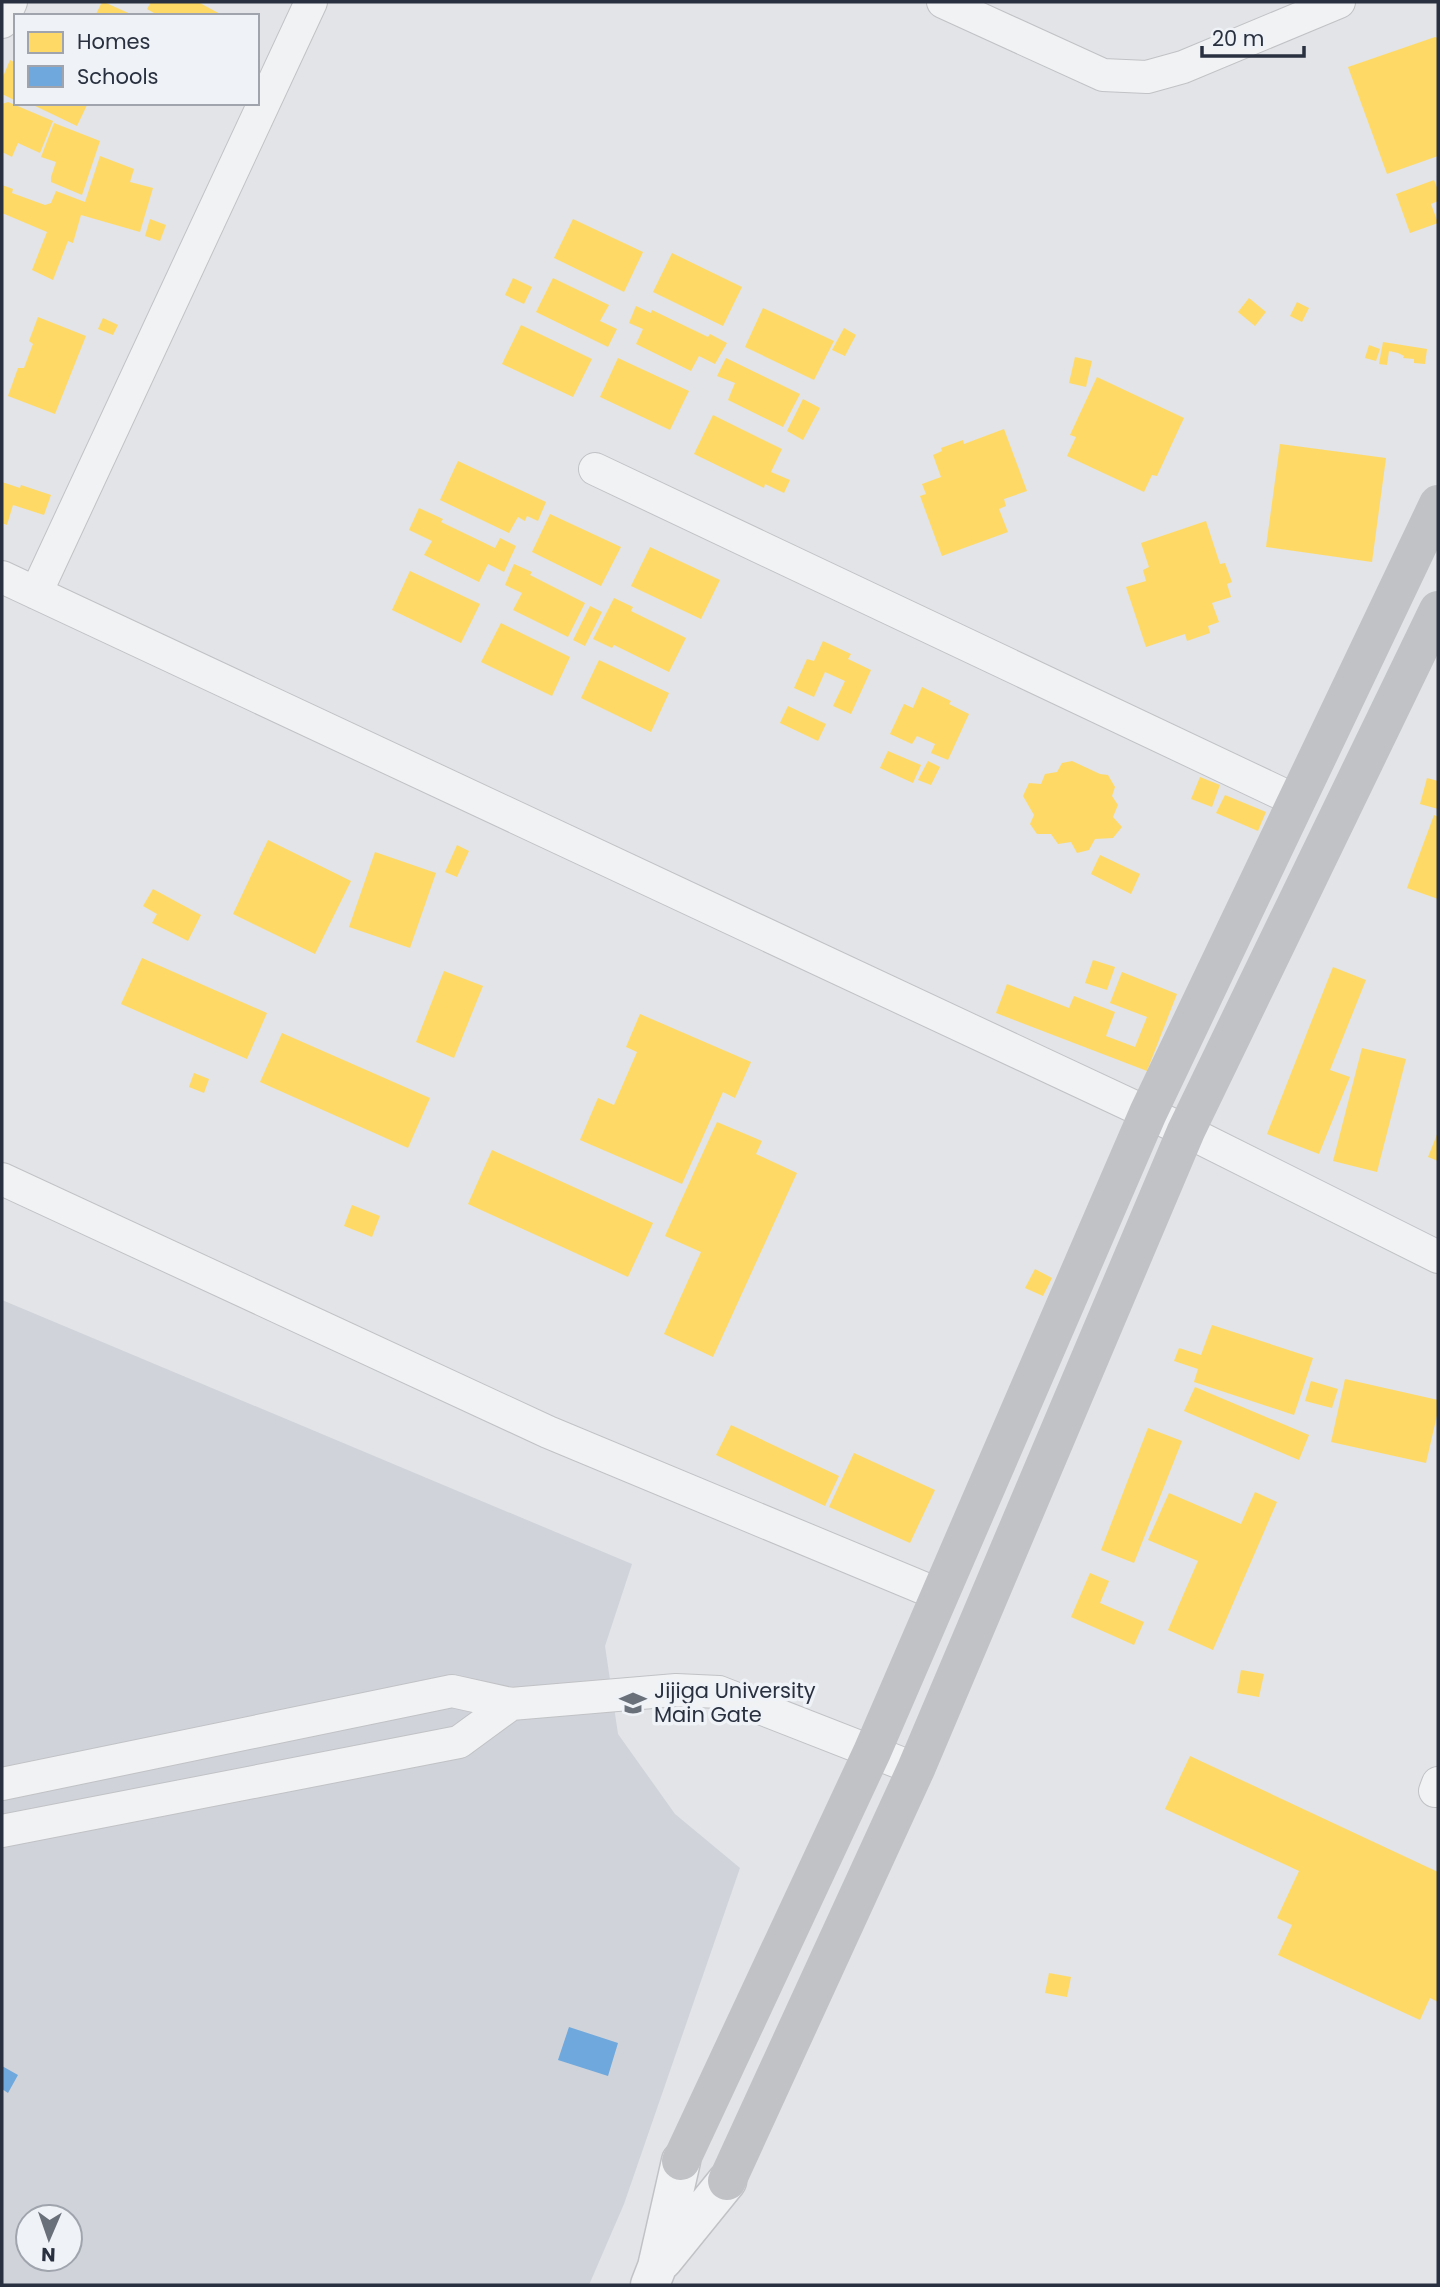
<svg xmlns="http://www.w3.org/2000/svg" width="1440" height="2287" viewBox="0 0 1440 2287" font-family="Poppins,sans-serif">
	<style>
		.built { fill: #d0d3da; fill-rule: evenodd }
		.homes { fill: #ffd966 }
		.schools { fill: #6fa8dc }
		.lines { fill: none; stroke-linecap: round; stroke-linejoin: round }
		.minor-casing { stroke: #c0c2c5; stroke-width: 34 }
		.tertiary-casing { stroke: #c0c2c5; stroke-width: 41 }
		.minor { stroke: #f1f2f4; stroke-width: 32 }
		.tertiary { stroke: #f1f2f4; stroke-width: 38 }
		.secondary { stroke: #c0c2c6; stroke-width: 38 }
		.labels { text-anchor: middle; stroke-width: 7; stroke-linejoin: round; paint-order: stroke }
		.poi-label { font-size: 21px; fill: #293140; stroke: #eff2f6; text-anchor: start }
	</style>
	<rect width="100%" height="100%" fill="#e2e4e7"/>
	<path class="built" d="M2,1300L632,1564L605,1646L618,1734L675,1814L740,1868L624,2204L589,2285H2ZM28,2217H70V2259H28Z"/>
	<path class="homes" d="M102,2H104L135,16H95Z
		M151,2H198L224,16H159L147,9Z
		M1435,37L1438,38V156L1387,174L1348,67Z
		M10,60L16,63V97L14,100L2,94V79Z
		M8,102L53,121L40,153L18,143L12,157L2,152V104Z
		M29,103H88L77,126Z
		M54,123L100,141L82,195L51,182V177L56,162L41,157Z
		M100,156L134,169L130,182L153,188L140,232L81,215L73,243L68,241L53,280L32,270L47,232L2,213V185L13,189L12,193L45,205L51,203L56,191L85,202Z
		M1434,180L1438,190V201L1431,204L1438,223L1410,233L1396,194Z
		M150,219L166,225L160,241L145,236Z
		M573,219L643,252L624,292L554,258Z
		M672,253L742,287L723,326L653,292Z
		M513,278L532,287L524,304L505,295Z
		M553,278L609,305L600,321L617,329L608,347L536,312Z
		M1249,298L1266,312L1255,326L1238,312Z
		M1297,302L1309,308L1302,322L1290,316Z
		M636,306L651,313L652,310L708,337L710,334L727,343L715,364L699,356L691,371L636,344L643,329L629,323Z
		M763,308L834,341L814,380L745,347Z
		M38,317L86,336L55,414L8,396L18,368H24L33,344L29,341Z
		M103,318L118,325L113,335L98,329Z
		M521,325L592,359L573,397L502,364Z
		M844,328L856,335L845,356L832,350Z
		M1383,342L1427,349L1425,364L1414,363V359L1403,358L1404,356L1398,353L1389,351L1387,365L1379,364Z
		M1369,345L1380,349L1376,361L1365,358Z
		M1075,357L1092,361L1086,387L1069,383Z
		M618,358L689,391L670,430L600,397Z
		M726,358L800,394L783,427L728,400L735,383L717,376Z
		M1097,377L1184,418L1157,476L1152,475L1144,492L1067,456L1076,437L1070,435Z
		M803,399L820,408L803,440L787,431Z
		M713,415L782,449L771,472L790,480L784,493L765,484L764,488L694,454Z
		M1004,429L1027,491L1004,499L1006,506L999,509L1008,532L942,556L920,496L926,494L922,484L941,477L933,455L942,451L941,448L963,440L964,444Z
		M1280,444L1386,458L1372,562L1266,547Z
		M458,461L546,502L538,521L527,516L525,521L518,517L509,533L440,500Z
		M2,482L20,488L21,485L51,495L44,515L13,505L7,525L2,523Z
		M419,508L443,519L441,522L495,548L500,538L516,546L504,572L488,564L479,582L424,555L432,541L409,530Z
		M550,514L621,547L601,586L532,552Z
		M1206,521L1220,564L1225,563L1232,582L1227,584L1231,597L1212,603L1219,622L1208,626L1210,633L1187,641L1185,634L1146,647L1126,587L1146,581L1143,570L1149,567L1141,543Z
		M650,547L720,580L701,619L631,586Z
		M514,564L532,572L530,575L585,603L568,637L513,610L522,593L505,585Z
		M410,571L480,604L461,643L392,610Z
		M614,598L633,607L631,611L686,638L669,672L614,645L612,648L593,639Z
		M590,606L602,612L585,646L573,640Z
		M501,623L570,657L552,696L481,662Z
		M823,641L851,654L848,659L871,670L851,714L833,706L845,681L825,672L814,697L794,688L807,659L814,661Z
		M599,660L669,693L651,732L581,698Z
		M922,687L951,701L949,704L969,714L948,760L931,753L935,744L917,736L912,744L890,734L904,704L913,708Z
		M788,706L826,724L818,741L780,723Z
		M888,751L921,765L913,783L880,768Z
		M928,761L940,767L931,785L918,780Z
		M1072,761L1100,774L1108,775L1115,787L1112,796L1118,805L1113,817L1122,827L1113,838L1095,839L1089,850L1077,853L1071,842L1058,844L1051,834H1037L1030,824L1034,815L1023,796L1029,783L1041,784L1045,774L1057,772L1062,763Z
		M1200,777L1220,785L1212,807L1191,799Z
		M1427,778L1438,781V809L1420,804Z
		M1225,795L1266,812L1258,831L1216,813Z
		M1434,815L1438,817V899L1407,888Z
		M268,840L351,881L315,954L233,914Z
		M457,845L469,851L457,877L445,872Z
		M375,852L436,873L410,948L349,927Z
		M1100,855L1140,874L1131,894L1091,874Z
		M153,889L201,915L188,941L152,923L157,914L143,906Z
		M142,958L267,1013L247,1059L121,1004Z
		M1093,960L1115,967L1107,990L1085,983Z
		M1333,967L1366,980L1330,1070L1350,1077L1319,1154L1267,1134Z
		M444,971L483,986L454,1058L416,1042Z
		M1122,972L1177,994L1147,1071L996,1013L1007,984L1069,1008L1074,996L1115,1012L1106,1036L1135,1047L1147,1017L1110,1003Z
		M640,1014L751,1062L735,1098L723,1092L682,1184L580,1140L598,1098L614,1105L637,1052L626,1047Z
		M282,1033L430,1098L408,1148L260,1082Z
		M1362,1048L1406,1059L1377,1172L1333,1161Z
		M194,1073L209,1079L204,1093L189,1087Z
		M717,1122L762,1141L756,1154L797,1173L713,1357L664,1334L701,1252L665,1236Z
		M1438,1132V1161L1428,1157Z
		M492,1150L653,1223L628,1277L468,1204Z
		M352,1205L380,1216L372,1237L344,1226Z
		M1035,1269L1052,1278L1043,1296L1025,1288Z
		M1212,1325L1313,1358L1294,1415L1194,1382L1198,1369L1174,1361L1179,1348L1201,1355Z
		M1345,1379L1438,1400V1411L1426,1463L1331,1442Z
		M1311,1381L1338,1389L1332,1408L1305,1401Z
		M1195,1387L1309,1435L1299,1460L1184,1411Z
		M731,1425L839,1476L825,1506L716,1455Z
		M1148,1428L1182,1441L1134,1563L1101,1550Z
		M854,1453L935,1490L910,1543L829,1507Z
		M1255,1492L1277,1502L1213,1650L1168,1630L1198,1561L1148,1540L1169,1493L1241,1524Z
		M1090,1573L1109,1581L1100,1603L1144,1622L1134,1645L1071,1617Z
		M1241,1670L1264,1674L1259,1697L1237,1693Z
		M1190,1756L1438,1872V2002L1430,1998L1420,2020L1278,1955L1292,1925L1277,1918L1299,1871L1165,1809Z
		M1049,1973L1071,1977L1067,1997L1045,1993Z"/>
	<path class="schools" d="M569,2027L618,2043L608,2076L558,2060Z
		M2,2066L18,2075L8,2093L2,2089Z"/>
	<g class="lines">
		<defs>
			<path id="minor" d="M943,2L1103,75L1147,77L1183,67L1339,2
				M2,22L11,2
				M595,469L1297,801
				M2,577L1186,1131L1438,1257
				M36,593L311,2
				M2,1179L548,1432L940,1595
				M2,1784L452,1691L511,1704L676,1690L719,1692L916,1769
				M1435,1791L1438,1783
				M2,1831L459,1742L511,1704"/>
			<path id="tertiary" d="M663,2260L727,2181
				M650,2285L657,2267L681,2161"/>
		</defs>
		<use href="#minor" class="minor-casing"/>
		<use href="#tertiary" class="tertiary-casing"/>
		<use href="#minor" class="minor"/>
		<use href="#tertiary" class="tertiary"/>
		<path class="secondary" d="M681,2161L872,1752L1148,1113L1438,504
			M727,2181L916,1769L1186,1131L1438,610"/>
	</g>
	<defs>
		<symbol id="school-bare" viewBox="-9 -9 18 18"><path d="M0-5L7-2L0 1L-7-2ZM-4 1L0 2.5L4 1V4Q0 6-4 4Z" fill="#6a707a" stroke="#eff2f6" stroke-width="2.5" paint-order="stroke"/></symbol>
	</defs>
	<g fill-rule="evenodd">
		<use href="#school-bare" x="614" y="1684" width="38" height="38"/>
	</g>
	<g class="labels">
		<g class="poi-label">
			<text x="654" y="1698">Jijiga University<tspan x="654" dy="24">Main Gate</tspan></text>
		</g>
	</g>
	<rect width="1440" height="2287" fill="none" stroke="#293140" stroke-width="7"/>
	<rect x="14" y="14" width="245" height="91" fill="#eff2f6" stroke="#a0a5ad" stroke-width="2"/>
	<rect x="28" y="32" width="35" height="21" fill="#ffd966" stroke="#a0a5ad" stroke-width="2"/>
	<text x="77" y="49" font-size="21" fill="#293140">Homes</text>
	<rect x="28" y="66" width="35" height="21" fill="#6fa8dc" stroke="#a0a5ad" stroke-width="2"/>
	<text x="77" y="84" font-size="21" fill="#293140">Schools</text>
	<g transform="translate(49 2238) rotate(182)"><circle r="33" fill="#eff2f6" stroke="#a0a5ad" stroke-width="2"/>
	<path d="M0-5L12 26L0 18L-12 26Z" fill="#6a707a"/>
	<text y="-10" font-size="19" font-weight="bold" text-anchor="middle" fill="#293140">N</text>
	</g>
	<path d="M1202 46v10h102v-10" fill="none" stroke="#293140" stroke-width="3.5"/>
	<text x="1212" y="46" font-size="21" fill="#293140" stroke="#eff2f6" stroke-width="5" paint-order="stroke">20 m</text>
</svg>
